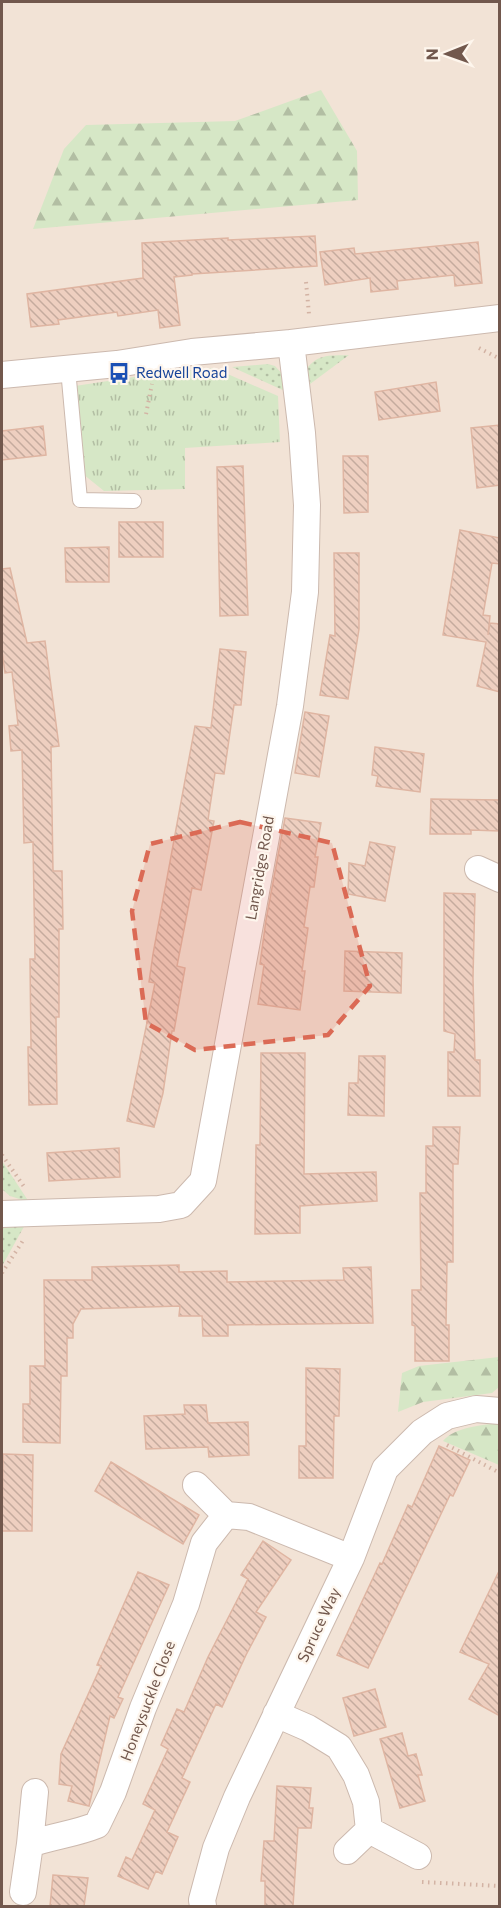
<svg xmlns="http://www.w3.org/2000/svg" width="501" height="1908" viewBox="0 0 501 1908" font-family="Commissioner,sans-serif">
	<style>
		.residential { fill: #f2e3d6 }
		.grass { fill: url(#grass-dots) }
		.forest { fill: url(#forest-firs) }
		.park { fill: url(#park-tufts) }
		.building { fill: url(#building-back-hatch); stroke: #dfb5a2; stroke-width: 1.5 }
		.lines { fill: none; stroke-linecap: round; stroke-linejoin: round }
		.lane-casing { stroke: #ccb9ae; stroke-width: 16 }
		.street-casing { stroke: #ccb9ae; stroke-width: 28 }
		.path { stroke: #d3b3a4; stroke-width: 4; stroke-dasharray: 1.5 4.5; stroke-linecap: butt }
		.lane { stroke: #fff; stroke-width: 14 }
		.street { stroke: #fff; stroke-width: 26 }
		.marked { fill: #db6a55; fill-opacity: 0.2; stroke: #db6a55; stroke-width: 4.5; stroke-dasharray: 12 8; stroke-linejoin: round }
		.labels { text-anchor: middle; stroke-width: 4.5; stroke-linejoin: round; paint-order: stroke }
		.transit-label { font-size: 15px; fill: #164399; stroke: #fef6ed; text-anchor: start }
		.street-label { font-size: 15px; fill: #72584d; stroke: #fef6ed }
	</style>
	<defs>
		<pattern id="grass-dots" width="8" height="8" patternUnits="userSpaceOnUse" patternTransform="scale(1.5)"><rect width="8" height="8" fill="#d6e7c6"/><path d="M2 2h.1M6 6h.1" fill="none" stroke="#b2bea3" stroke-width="1.8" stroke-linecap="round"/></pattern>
		<pattern id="forest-firs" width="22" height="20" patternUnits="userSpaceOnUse" patternTransform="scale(1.5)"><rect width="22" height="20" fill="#d6e7c6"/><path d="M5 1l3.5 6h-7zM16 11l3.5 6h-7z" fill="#b2bea3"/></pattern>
		<pattern id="park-tufts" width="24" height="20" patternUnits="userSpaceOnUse" patternTransform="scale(1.5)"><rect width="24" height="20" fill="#d6e7c6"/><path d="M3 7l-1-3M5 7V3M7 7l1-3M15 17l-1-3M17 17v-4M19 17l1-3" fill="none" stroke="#b2bea3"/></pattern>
		<pattern id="building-back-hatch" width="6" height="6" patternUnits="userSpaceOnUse" patternTransform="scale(1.5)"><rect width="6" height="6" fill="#eecfc0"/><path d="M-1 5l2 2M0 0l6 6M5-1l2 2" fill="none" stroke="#c5ab9e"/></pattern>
	</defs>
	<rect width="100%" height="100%" fill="#fbf1e7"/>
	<path class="residential" d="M2,2H499V1906H2Z"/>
	<path class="grass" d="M349,355L306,387L304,373C316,353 328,356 349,355Z
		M268,364L275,366L286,378L287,392L232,367Z
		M2,1161L29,1202L10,1196L3,1190Z
		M26,1223L2,1266V1229L10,1225Z"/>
	<path class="forest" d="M321,90L357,151L358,200L33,229L64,149L86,125L235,121Z
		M499,1357V1387L492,1393L423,1402L398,1412L402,1373L419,1366Z
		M499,1423V1465L443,1441C455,1427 482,1425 499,1423Z"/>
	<path class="park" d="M214,368L278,396L280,442L185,448V489L104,491L83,474L75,386L154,374Z"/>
	<path class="building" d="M315,236L317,266L192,274V275L174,277L180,325L160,328L158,310L118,316L117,312L58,320L59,324L31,327L27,294L143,278L142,243L228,238V240Z
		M478,242L482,283L455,286L454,275L397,281L398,289L371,292L370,278L325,285L320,252L354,248L355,254Z
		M436,382L440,411L379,420L375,392Z
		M500,425V485L477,488L471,428Z
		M43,426L46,455L2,460V431Z
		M343,456H368V512L344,513Z
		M243,466L248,615L220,616L217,467Z
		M119,522H163V557H119Z
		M460,530L500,538V564L492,563L483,615L490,616L488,635L490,623L500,624V692L477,686L486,642L443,635Z
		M109,547V582H66L65,548Z
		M334,553H359V629L348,699L320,695L330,635L335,636Z
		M10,568L27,643L45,641L59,746L51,747L53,871H62L63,929H59V1017H56L57,1104L29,1105L28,1047H31L30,959H35L33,842L24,843L22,750L11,751L9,726L18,725L12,672L5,673L2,651V569Z
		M220,649L246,652L241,705H234L224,774L215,773L208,820L214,821L201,890L192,888L177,966L185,968L174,1031H172L163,1093L154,1127L127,1121L155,983L149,982L153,954L195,726L211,728Z
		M305,712L329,716L319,777L295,773Z
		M375,747L424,754L420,792L376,786L378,776L372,775Z
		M431,799L500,800V831L471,830V834H430Z
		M285,818L321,823L315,857H318L314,887H310L304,927L308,928L302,971H305L300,1010L258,1004L264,965L260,964L266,920Z
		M370,842L395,847L385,901L348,894L349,863L365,866Z
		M444,893L475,894L473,978L475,1060H480V1096H448V1052H454L455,1034L444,1031Z
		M345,951L402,953L401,993L344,991Z
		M261,1053H305L304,1174L376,1172L377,1201L300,1206V1233L255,1234L256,1145H260Z
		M359,1056H385L384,1116L348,1115L349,1083H358Z
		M433,1127H460L458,1164H453V1262H447L446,1325H449V1361H415V1326L412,1325V1290H421L420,1193H426V1146H433Z
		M119,1148L120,1177L49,1181L47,1153Z
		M179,1265V1272L227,1271V1282L344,1280L343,1268L371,1267L373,1323L228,1325V1336H203L202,1316H179L180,1306L81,1309L73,1324V1338H67V1376H61L60,1443L23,1442V1404H30V1366H45L44,1280H92V1267Z
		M306,1368L340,1369L339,1416H334L333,1478H299V1446H306Z
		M184,1405H206L208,1423L248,1422L249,1455L209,1457L208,1447L146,1449L144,1416L185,1414Z
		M439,1446L470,1460L453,1496L450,1495L368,1668L337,1655L380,1563L382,1564L408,1505L412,1507Z
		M3,1454L33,1455L32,1531H2Z
		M111,1462L199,1515L183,1544L95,1491Z
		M263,1541L291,1560L256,1612L266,1617L246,1655L222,1707L216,1704L182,1778L190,1782L167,1832L178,1837L162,1874L156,1871L148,1889L118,1876L126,1857L132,1860L155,1810L143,1804L168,1749L161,1745L177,1709L184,1712L208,1657L248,1579L241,1575Z
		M500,1569V1716L469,1699L489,1664L460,1652Z
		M138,1572L169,1585L118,1697L123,1699L114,1718L110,1716L89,1806L68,1801L72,1786L59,1784L61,1754L101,1666L97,1665Z
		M375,1689L386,1727L354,1736L343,1698Z
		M402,1733L408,1756L416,1754L422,1775H418L425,1801L400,1808L380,1739Z
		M277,1786L311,1788L309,1808H313L311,1828H298L293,1906H265V1881H261L264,1841H274Z
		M53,1875L88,1878L84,1906H50Z"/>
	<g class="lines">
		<defs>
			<path id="lane" d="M68,369L80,500L134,501"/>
			<path id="street" d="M2,375L117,364L192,352L291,343L500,318
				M478,869L500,879
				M2,1214L159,1209L181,1205L203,1181L290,706L305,592L307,505L302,433L291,343
				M196,1485L226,1515
				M276,1714L308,1728L339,1747L356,1775L366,1802L369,1830L347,1851
				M369,1830L418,1856
				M30,1844L35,1792
				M23,1892L30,1844C53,1836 75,1834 97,1825L113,1792L143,1708L186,1604L204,1543L226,1515L249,1517L351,1558
				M203,1906L202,1900L216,1848L237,1797L351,1558L385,1469L422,1432L447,1416L476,1409L500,1411"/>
		</defs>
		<use href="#lane" class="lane-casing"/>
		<use href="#street" class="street-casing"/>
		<path class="path" d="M306,282L309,314
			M479,348L500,359
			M146,414L152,384
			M2,1155L25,1188
			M2,1273L24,1239
			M447,1445L500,1473
			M422,1882L500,1886"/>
		<use href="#lane" class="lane"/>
		<use href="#street" class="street"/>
	</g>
	<path class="marked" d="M240,822L332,843L370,986L328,1035L195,1050L146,1023L132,911L150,844Z"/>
	<defs>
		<symbol id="bus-bare" viewBox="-9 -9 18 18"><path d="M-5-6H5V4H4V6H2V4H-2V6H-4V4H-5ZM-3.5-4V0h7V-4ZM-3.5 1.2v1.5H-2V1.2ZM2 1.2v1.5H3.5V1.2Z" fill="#1a4fb4" stroke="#fef6ed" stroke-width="2.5" paint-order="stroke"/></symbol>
	</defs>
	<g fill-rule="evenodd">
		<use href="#bus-bare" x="104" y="358" width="30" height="30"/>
	</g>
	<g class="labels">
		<g class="transit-label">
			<text x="136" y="378">Redwell Road</text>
		</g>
		<g class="street-label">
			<text transform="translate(260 868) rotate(-80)" y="5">Langridge Road</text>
			<text transform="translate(319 1625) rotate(-65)" y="5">Spruce Way</text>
			<text transform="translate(148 1701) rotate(-69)" y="5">Honeysuckle Close</text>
		</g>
	</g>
	<rect width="501" height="1908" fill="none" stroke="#72584d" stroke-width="6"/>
	<g transform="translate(447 54) rotate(269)" stroke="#fef6ed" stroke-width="4.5" paint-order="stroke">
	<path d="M0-4.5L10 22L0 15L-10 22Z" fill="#72584d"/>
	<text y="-9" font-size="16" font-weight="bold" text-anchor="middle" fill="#72584d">N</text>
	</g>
</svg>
